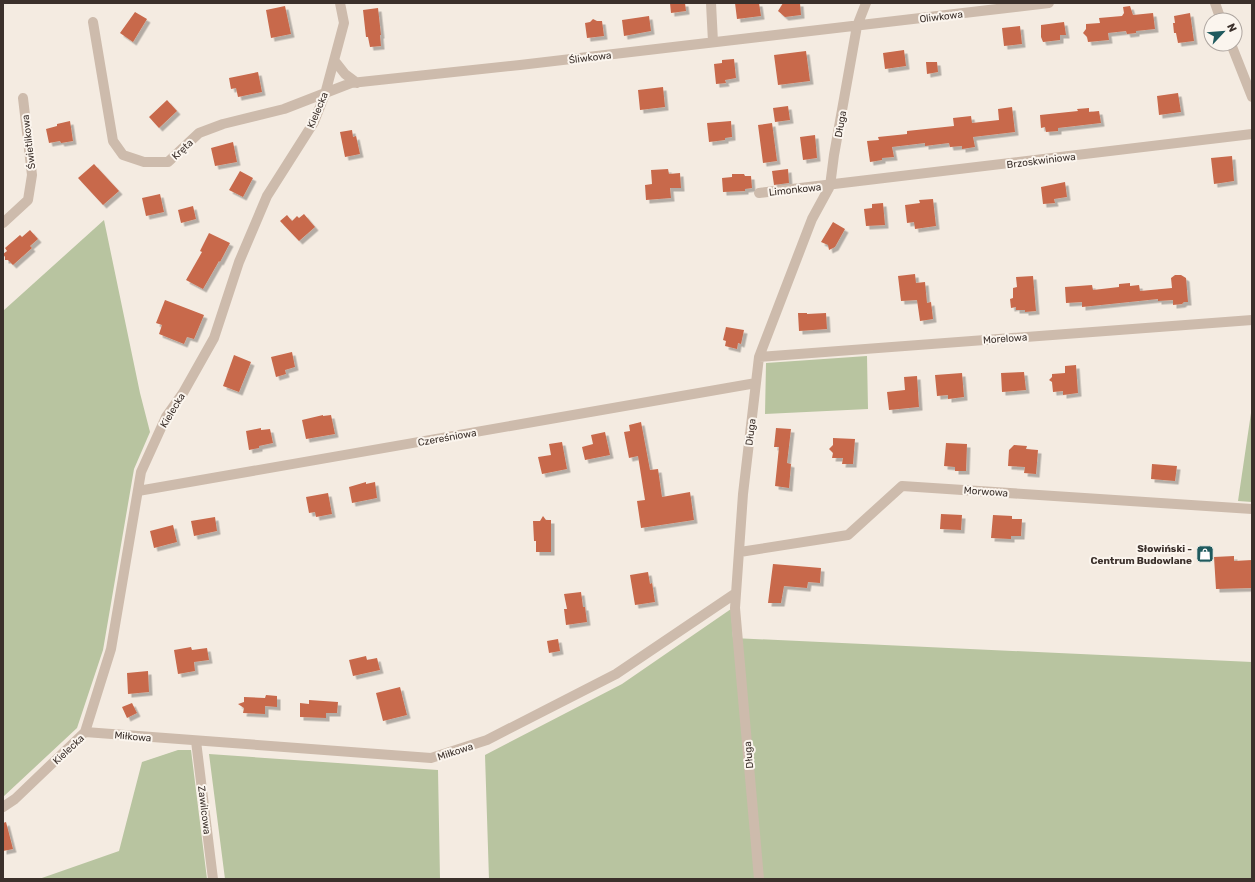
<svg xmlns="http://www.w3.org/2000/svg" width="1255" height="882" viewBox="0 0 1255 882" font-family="Rubik,sans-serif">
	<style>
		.green { fill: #b8c4a0 }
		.building { fill: #c8694b; filter: url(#shadow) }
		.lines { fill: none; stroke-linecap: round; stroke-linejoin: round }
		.minor { stroke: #cdbbac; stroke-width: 10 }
		.labels { text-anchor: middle; stroke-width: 4; stroke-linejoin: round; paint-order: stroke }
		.street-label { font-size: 10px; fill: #3b302b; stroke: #fbf5ee }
		.poi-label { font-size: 10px; font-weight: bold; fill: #3b302b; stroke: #fbf5ee; text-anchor: end }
	</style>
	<defs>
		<filter id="shadow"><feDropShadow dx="3.5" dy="3.5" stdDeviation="0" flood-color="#0004"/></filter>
	</defs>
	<rect width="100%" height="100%" fill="#f4ebe1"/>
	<path class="green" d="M104,220L140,393L150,432L134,469L103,650L77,728L3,797V311Z
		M867,356L868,409L765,414L766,363Z
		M1251,413H1252V502L1238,501Z
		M731,609L733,638L1252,662V879H489L485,755L622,684Z
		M178,750H191L207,879H39L119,851L142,762Z
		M209,754L438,770L440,879H225Z"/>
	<path class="building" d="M670,3H685L686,11L671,13Z
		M735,3H759L761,16L737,19Z
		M783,3H800L801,15L785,17L778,11Z
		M285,6L291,34L271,38L266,10Z
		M1130,6L1133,15L1153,13L1155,29L1136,31V33L1127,34L1126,31L1108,33L1109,40L1088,42L1087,37L1083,33L1086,29V24L1100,23L1099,18L1122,16L1124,13L1123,7Z
		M378,8L381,35H380L381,46L370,47L368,37H366L363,10Z
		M135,12L147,19L133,42L120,33Z
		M1190,13L1194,41L1178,43L1176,33H1174L1173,23H1175L1174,16Z
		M649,16L651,31L624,36L622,20Z
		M593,19L597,21H602L604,36L587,38L585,23L590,22Z
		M1064,22L1066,35H1060V40L1043,42L1041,37V25Z
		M1020,26L1022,44L1004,46L1002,28Z
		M904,50L906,66L885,69L883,53Z
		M806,51L810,81L778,85L774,55Z
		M734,59L736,78L725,80L726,83L716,84L714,64L722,63V60Z
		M926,62H937L938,72L927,74Z
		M258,72L262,92L238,97L236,88L231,89L229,78Z
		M663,87L665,107L640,110L638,90Z
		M1178,93L1181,112L1159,115L1157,96Z
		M167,100L177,111L159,128L149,117Z
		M788,106L790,120L775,122L773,108Z
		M1012,107L1015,132L973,137L975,147L962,149V146L950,147L949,143L925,146V143L892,147L894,157L882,158V160L870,162L867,141L879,140L878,137L907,134V131L954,126L953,118L971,116L972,123L999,120L998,109Z
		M1089,108V112L1099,111L1101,123L1058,128V131L1046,132L1045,127L1041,128L1040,115L1078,111L1077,109Z
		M70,121L73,141L61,143L60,141L49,143L46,129L57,126V124Z
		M731,121L732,137L725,138V140L709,142L707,123Z
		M772,123L777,161L763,163L758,125Z
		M352,130L353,137L356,136L360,154L345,157L340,132Z
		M815,135L817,158L803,160L800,137Z
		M233,142L237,162L215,166L211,148Z
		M1232,156L1234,181L1214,184L1211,158Z
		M94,164L119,191L103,205L78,178Z
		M668,169L669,174L680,173L681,188H670L671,198L646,200L645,185L652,184L651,170Z
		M788,169L789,183L774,185L772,171Z
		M240,171L253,178L243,197L229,190Z
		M732,174H744L745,176H751L752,188L745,189V191L723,192L722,178L732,177Z
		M1065,182L1067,197L1054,199L1055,203L1043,204L1041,187Z
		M160,194L164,212L146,216L142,198Z
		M933,199L936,226L915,229L914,222L907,223L905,205L920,203L919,200Z
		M883,203L885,225L866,226L864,209L872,208V204Z
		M193,206L196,219L181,223L178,210Z
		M304,214L315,227L299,241L280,221L287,215L292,221L297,216L299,218Z
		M833,222L845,229L835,247L829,250L828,245L821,242Z
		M30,230L38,239L30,246L32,248L13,265L8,260H5V257L3,254L7,251L5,248L20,235L22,237Z
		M209,233L230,243L220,262L219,261L203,289L186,280L202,252L200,251Z
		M915,274L916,283L925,282L927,303L931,302L933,319L920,321L917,300L901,301L898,276Z
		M1175,275H1181L1186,278L1188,302H1184L1182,304L1173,305V300L1158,301V299L1082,307V302L1066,303L1065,287L1092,285L1093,290L1119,287V284L1130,283V286L1139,285L1140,291L1172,288L1171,278Z
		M1033,276L1036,311L1025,312V310H1016V307L1011,308L1010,299L1013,298V288L1017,287L1016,277Z
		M165,300L204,315L194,339L187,337L184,344L159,334L162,325L156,323Z
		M798,313H807V314L826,313L827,329L799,331Z
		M726,327L744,330L741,344L738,343L737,349L725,346L726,341L723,340Z
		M292,352L295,367L285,370L286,374L276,377L271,357Z
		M234,355L251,362L239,392L223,386Z
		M1076,365L1078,393L1063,395V391L1053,392L1052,382L1049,380L1052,377V374L1065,373V366Z
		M1024,372L1026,390L1002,392L1001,373Z
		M962,373L964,397L948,399V395L937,396L935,375Z
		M917,376L919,407L889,410L887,392L905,390L904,377Z
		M323,415V416L331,415L335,434L306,439L302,420Z
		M641,422L650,470L658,469L662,497L690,492L694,520L641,528L637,501L645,500L638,456L629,458L624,432L630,431L629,425Z
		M261,428V430L270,429L273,443L259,446V448L249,450L246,431Z
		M776,428L791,429L787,463L791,464L789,488L775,486L779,447H774Z
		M605,432L610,455L585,460L582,447L593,444L591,435Z
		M833,438L855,439L853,464H842L843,458H832L833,453L829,449L833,445Z
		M562,442L567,469L542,474L538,457L551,455L549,444Z
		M946,443L967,444L966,471H955V467L944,466Z
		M1014,445L1027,446L1026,449L1038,450L1036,474L1024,473L1025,467L1008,466L1009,450Z
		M1152,464L1177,466L1175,481L1151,479Z
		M366,482V484L375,482L377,498L352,503L349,487Z
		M328,493L332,514L316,517L315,512L309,513L306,497Z
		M941,514L962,515L961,530L940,529Z
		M993,515L1012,516V519H1022L1021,536H1011V539L991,538Z
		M543,516L546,520H551V552H536V541H534L533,521H540Z
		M215,517L217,531L194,536L191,521Z
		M173,525L177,542L154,548L150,531Z
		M1234,556V561L1252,560V588L1216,589L1214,557Z
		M773,564L821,568L820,583L808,582L807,588L784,586L781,603H768Z
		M648,572L650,584L652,583L655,602L635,605L630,575Z
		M581,592L583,607H585L587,622L566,625L564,609H567L564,594Z
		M558,639L560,651L549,653L547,641Z
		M191,647L192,650L207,648L209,660L194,662L195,671L178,674L174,650Z
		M366,656L367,660L377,658L380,670L353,676L349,660Z
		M148,671L149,692L128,694L127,673Z
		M400,687L407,715L383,721L376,693Z
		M266,695L277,696V707L265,706V714L243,713L244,708L238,704L244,702V697L265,698Z
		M309,700L338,702L337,713H326V718L300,717V703L309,704Z
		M132,703L137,713L127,718L122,707Z
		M6,822L13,849L3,851V823Z"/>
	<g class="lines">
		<path class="minor" d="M711,3L713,42
			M1215,3L1221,20
			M93,22L113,141L123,155L144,162H168L199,133L223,124L284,109L351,83L520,65L1049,3
			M1231,44L1252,97
			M334,60L345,74L357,83
			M759,193L1252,134
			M3,223L28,200L32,175L23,98
			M759,357L1252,320
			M138,491L756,383
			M740,552L848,535L902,486L1252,509
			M85,732L431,758L487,740L616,674L736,593
			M196,741L213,879
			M3,807L15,799L85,732L111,649L141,472L166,417L183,393L214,338L239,262L267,196L314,122L325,94L344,23L340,3
			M759,879L735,608L743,494L759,357L812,219L830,186L834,155L857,26L866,3"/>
	</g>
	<defs>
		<symbol id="shop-square" viewBox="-11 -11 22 22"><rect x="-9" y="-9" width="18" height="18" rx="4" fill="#1f5a5e" stroke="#fbf5ee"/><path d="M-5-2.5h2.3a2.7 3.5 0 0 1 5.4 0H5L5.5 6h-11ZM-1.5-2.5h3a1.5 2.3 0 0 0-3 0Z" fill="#fff"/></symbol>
	</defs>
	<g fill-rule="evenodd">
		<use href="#shop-square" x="1195" y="544" width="20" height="20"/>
	</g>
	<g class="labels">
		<g class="street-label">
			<text transform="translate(941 16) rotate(-7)" y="4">Oliwkowa</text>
			<text transform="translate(590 57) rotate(-7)" y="4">Śliwkowa</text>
			<text transform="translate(317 110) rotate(-67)" y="4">Kielecka</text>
			<text transform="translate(840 124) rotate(-80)" y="4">Długa</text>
			<text transform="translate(28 142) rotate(-97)" y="4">Świetlikowa</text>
			<text transform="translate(182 149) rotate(-43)" y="4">Kręta</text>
			<text transform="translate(1041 160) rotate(-7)" y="4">Brzoskwiniowa</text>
			<text transform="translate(795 189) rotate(-6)" y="4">Limonkowa</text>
			<text transform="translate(1005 338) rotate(-4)" y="4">Morelowa</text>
			<text transform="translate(172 410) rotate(-59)" y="4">Kielecka</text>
			<text transform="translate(750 432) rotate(-83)" y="4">Długa</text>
			<text transform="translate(447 437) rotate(-10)" y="4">Czereśniowa</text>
			<text transform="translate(986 491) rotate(4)" y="4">Morwowa</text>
			<text transform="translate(133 736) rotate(5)" y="4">Miłkowa</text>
			<text transform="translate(68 749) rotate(-43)" y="4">Kielecka</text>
			<text transform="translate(455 751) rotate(-18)" y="4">Miłkowa</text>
			<text transform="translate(748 755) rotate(-95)" y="4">Długa</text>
			<text transform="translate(205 810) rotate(83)" y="4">Zawilcowa</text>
		</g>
		<g class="poi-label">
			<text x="1192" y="552">Słowiński -<tspan x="1192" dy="12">Centrum Budowlane</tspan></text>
		</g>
	</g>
	<rect width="1255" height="882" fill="none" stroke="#3b302b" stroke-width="8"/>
	<g transform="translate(1223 32) rotate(64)"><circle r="19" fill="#fbf5ee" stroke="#aea6a0"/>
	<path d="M0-3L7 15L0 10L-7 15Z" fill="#1f5a5e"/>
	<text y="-6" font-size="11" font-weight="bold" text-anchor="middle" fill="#3b302b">N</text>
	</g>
</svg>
